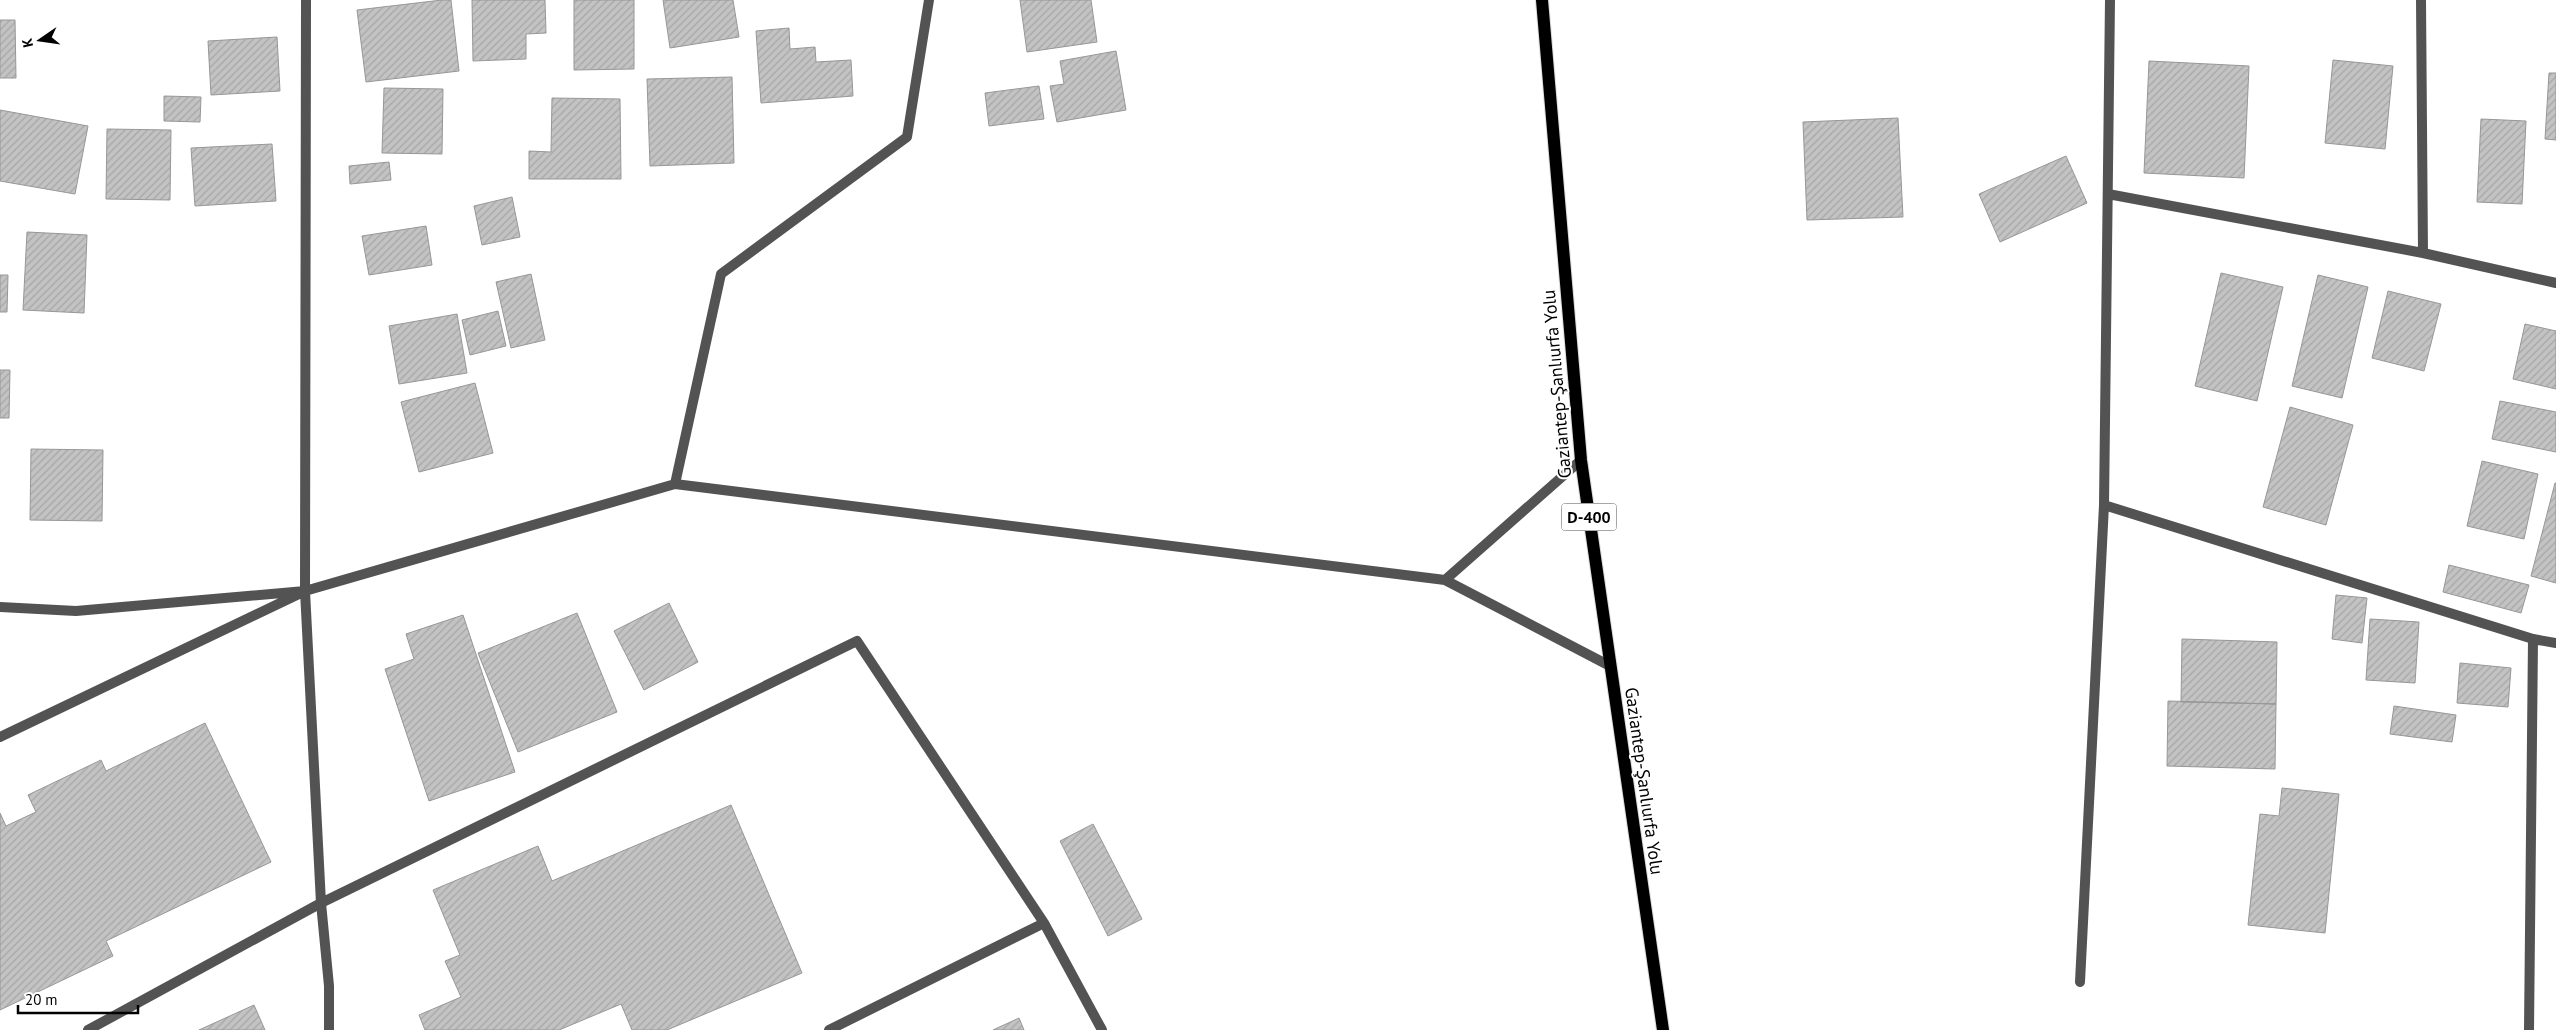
<svg xmlns="http://www.w3.org/2000/svg" width="2556" height="1030" viewBox="0 0 2556 1030" font-family="'PT Sans',sans-serif">
	<style>
		.building { fill: url(#building-hatch); stroke: #979797 }
		.lines { fill: none; stroke-linecap: round; stroke-linejoin: round }
		.primary-casing { stroke: #dbdbdb; stroke-width: 14 }
		.street { stroke: #535353; stroke-width: 10 }
		.primary { stroke: #000; stroke-width: 12 }
		.labels { text-anchor: middle; stroke-width: 4; stroke-linejoin: round; paint-order: stroke }
		.shield { fill: #fff; stroke: #4c4c4c; stroke-width: 1 }
		.shield-label { font-size: 16px; font-weight: bold; fill: #000 }
		.street-label { font-size: 18px; fill: #000; stroke: #fff }
	</style>
	<defs>
		<pattern id="building-hatch" width="6" height="6" patternUnits="userSpaceOnUse" patternTransform="scale(1.25)"><rect width="6" height="6" fill="#c3c3c3"/><path d="M-1 1l2-2M0 6l6-6M5 7l2-2" fill="none" stroke="#a6a6a6"/></pattern>
	</defs>
	<rect width="100%" height="100%" fill="#fff"/>
	<path class="building" d="M442,0H451L459,71L366,82L357,10Z
		M472,0H545L546,33L526,34V59L473,61Z
		M574,0H634V69L574,70Z
		M663,0H733L739,37L670,48Z
		M1020,0H1091L1097,42L1027,52Z
		M0,20H15L16,78H0Z
		M789,28L790,49L815,47L816,62L851,60L853,96L761,103L756,31Z
		M277,37L280,91L211,95L208,41Z
		M1116,51L1126,110L1057,122L1050,86L1064,84L1060,61Z
		M2333,60L2393,66L2385,149L2325,143Z
		M2149,61L2249,66L2244,178L2144,173Z
		M2549,73H2556V140L2545,139Z
		M732,77L734,163L650,166L647,79Z
		M1039,86L1044,119L989,126L985,93Z
		M384,88L443,89L442,154L382,153Z
		M164,96L201,97L200,122L164,121Z
		M552,98L620,99L621,179H529V151L551,152Z
		M0,110L88,126L75,194L0,181Z
		M1898,118L1903,217L1807,220L1803,122Z
		M2481,119L2526,121L2522,204L2477,202Z
		M107,129L171,130L170,200L106,199Z
		M272,144L276,201L195,206L191,148Z
		M2066,156L2087,203L2000,242L1979,194Z
		M389,162L391,180L350,184L349,166Z
		M512,197L520,237L482,245L474,206Z
		M426,226L432,265L369,275L362,236Z
		M27,232L87,235L84,313L23,310Z
		M2221,273L2283,287L2257,401L2195,386Z
		M531,274L545,340L511,348L496,282Z
		M0,275H8L7,312H0Z
		M2318,275L2368,287L2342,398L2292,386Z
		M2388,291L2441,304L2424,371L2372,358Z
		M498,311L506,346L470,355L462,320Z
		M457,314L467,373L399,384L389,326Z
		M2525,324L2556,331V389L2513,379Z
		M0,370H10L9,418H0Z
		M475,383L493,453L419,472L401,402Z
		M2500,401L2556,412V452L2492,439Z
		M2290,407L2353,425L2326,525L2263,507Z
		M31,449L103,450L102,521L30,520Z
		M2482,461L2538,474L2524,539L2467,526Z
		M2555,483H2556V583L2531,576Z
		M2449,565L2529,585L2521,613L2443,592Z
		M2336,595L2367,598L2362,643L2332,639Z
		M669,603L698,662L644,690L614,631Z
		M577,613L617,712L518,752L478,653Z
		M463,615L515,772L429,801L385,669L414,659L406,634Z
		M2370,619L2419,622L2415,683L2366,680Z
		M2182,639L2277,642L2276,704L2181,702Z
		M2460,663L2511,668L2508,707L2457,703Z
		M2168,701L2276,704L2275,769L2167,766Z
		M2394,706L2456,715L2452,742L2390,734Z
		M205,723L271,862L106,941L113,956L0,1010V813L6,826L36,812L28,795L101,760L106,771Z
		M2282,788L2339,794L2325,933L2248,925L2260,814L2279,816Z
		M731,805L802,973L667,1030H632L621,1004L559,1030H425L419,1015L461,997L445,961L460,955L433,890L538,846L552,881Z
		M1093,824L1142,919L1108,936L1060,841Z
		M254,1005L265,1030H199Z
		M1019,1018L1024,1030H993Z"/>
	<g class="lines">
		<defs>
			<path id="primary" d="M1542,0L1581,460L1663,1030"/>
		</defs>
		<use href="#primary" class="primary-casing"/>
		<path class="street" d="M306,0L305,591L321,903L329,986V1030
			M2421,0L2423,253
			M2108,194L2423,253L2556,283
			M675,484L721,274L907,137L929,0
			M2104,505L2533,639L2556,643
			M1445,580L1581,460
			M0,607L76,611L305,591L675,484L1445,580L1610,666
			M0,737L299,594
			M2080,982L2104,505L2110,0
			M88,1030L321,903L857,641L1044,923L1102,1030
			M829,1030L1044,923
			M2529,1030L2533,639"/>
		<use href="#primary" class="primary"/>
	</g>
	<g class="labels">
		<rect class="shield" x="1561.5" y="503.5" width="55" height="27" rx="4"/>
		<g class="shield-label">
			<text x="1589" y="523">D-400</text>
		</g>
		<g class="street-label">
			<text transform="translate(1557 384) rotate(-95)" y="6">Gaziantep-Şanlıurfa Yolu</text>
			<text transform="translate(1644 781) rotate(82)" y="6">Gaziantep-Şanlıurfa Yolu</text>
		</g>
	</g>
	<g transform="translate(40 40) rotate(257)" stroke="#ffffff" stroke-width="4" paint-order="stroke">
	<path d="M0-4L9 19L0 12L-9 19Z" fill="#000000"/>
	<text y="-8" font-size="14" font-weight="bold" text-anchor="middle" fill="#000000">K</text>
	</g>
	<path d="M18 1005v8h120v-8" fill="none" stroke="#000000" stroke-width="2.5"/>
	<text x="25" y="1005" font-size="15" fill="#000000" stroke="#ffffff" stroke-width="4" paint-order="stroke">20 m</text>
</svg>
